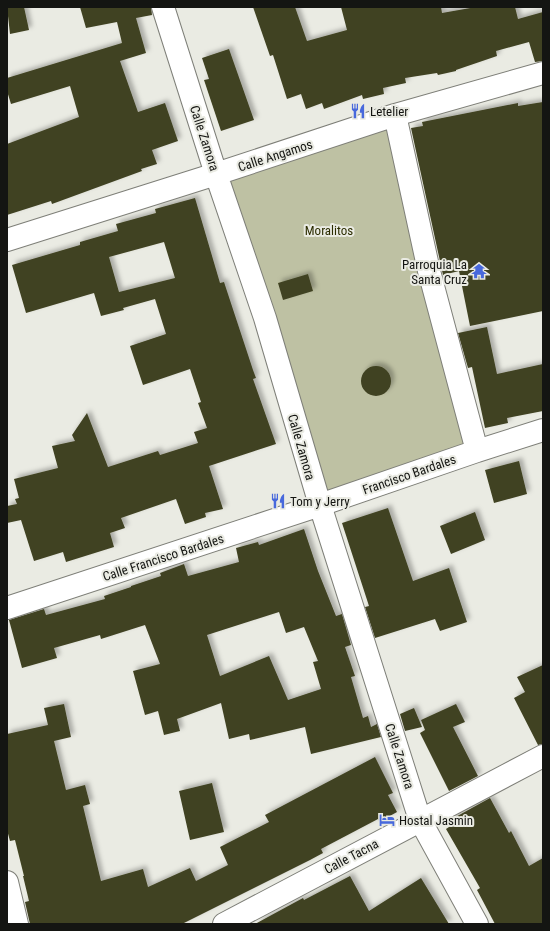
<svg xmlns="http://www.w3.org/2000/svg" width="550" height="931" viewBox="0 0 550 931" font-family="'Roboto Condensed',sans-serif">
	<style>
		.green { fill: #bec1a3 }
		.building { fill: #404222; fill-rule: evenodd; filter: url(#shadow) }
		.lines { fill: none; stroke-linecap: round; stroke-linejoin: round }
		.minor-casing { stroke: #7e7f78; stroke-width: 24 }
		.minor { stroke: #fff; stroke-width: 22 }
		.labels { text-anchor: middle; stroke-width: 4; stroke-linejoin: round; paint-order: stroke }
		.poi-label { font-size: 13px; fill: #141512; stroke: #eaebe3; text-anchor: start }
		.street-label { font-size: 13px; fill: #141512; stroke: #eaebe3 }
		.park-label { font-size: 13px; fill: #2c2d00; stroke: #eaebe3 }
	</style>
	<defs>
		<filter id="shadow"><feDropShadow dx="3.5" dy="-3.5" stdDeviation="2" flood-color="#0004"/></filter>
	</defs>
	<rect width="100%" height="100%" fill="#eaebe3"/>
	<path class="green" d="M395,115L477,451L320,505L216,174Z"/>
	<path class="building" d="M7,7H24L29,30L10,34Z
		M80,7H151L152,15L136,18L146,53L120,61L138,112L165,103L178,141L152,150L157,164L141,169L142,171L52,204L51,201L7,215V144L79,117L70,86L11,104L7,91V78L122,43L117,22L86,28Z
		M253,7H295L307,41L347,30L341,7H441L442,13L476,7H515L518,19L543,12V61L535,62L529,42L496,51L497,56L456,70V71L438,75L437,73L405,78L406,83L383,88L384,94L363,99L362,95L324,109L322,103L306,109L301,94L287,99L273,55L270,56Z
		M229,49L254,120L221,131L204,80L209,79L202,58Z
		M543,102V311L470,326L459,271L443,275L411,128L423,126L422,122L518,103V106Z
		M195,198L220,283L224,282L253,370L256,378L253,379L276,444L209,466L223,509L205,513L206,517L185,524L176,499L121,518L125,528L110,533L114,547L66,562L63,552L34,561L21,520L7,523V506L17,504L15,499L19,498L14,479L58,468L52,446L75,441L72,435L87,413L108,467L158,451L160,455L198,443L194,432L207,428L198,403L201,402L190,369L143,385L130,346L166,334L155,299L123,308L124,310L101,316L94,293L26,313L12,265L80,245V242L118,231L116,224L156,213L155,209ZM164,242L175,278L119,292L109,257Z
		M308,274L313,291L283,300L278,283Z
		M487,327L497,374L543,364V411L507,418L508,423L485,428L472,367L468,368L458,333Z
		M361 381a15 15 0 1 1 30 0a15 15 0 1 1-30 0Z
		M519,461L527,494L494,503L485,470Z
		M388,508L413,581L449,568L467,622L440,631L435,619L375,638L365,607L369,606L342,523Z
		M475,512L485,540L451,554L440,526Z
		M304,529L318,571L336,616L342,614L351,645L345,647L355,676L351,677L363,718L368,716L371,727L377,724L381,737L311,754L305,727L250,740L249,734L229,739L221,703L177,719L180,731L164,735L158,711L145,715L133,671L160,664L145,625L101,639L100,635L54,648L57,658L22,668L9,620L44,609L46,615L105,599L104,596L131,587V586L161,576L160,573L184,564L188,576L239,562L236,548L258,542L259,545ZM279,612L286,633L304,627L318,661L313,662L321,689L288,700L269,656L220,676L207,635Z
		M543,665V744L538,745L514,698L525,692L517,677Z
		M64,704L71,737L54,741L66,790L85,785L90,804L83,806L101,881L143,869L148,887L190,868L196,881L228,865L220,847L269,822L265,815L375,757L393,793L388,795L397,812L379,822L378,819L321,849L323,853L310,860L182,924H30L25,902L29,901L23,876H24L15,840L10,841L7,830V734L48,725L44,708Z
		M456,704L465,722L453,727L478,776L449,791L420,733L425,730L421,720Z
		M414,708L422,727L405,731L400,714Z
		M212,783L224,832L190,840L179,791Z
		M490,798L509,833L511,831L529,866L543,858V924H495L477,890L480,888L446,829L452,825V819Z
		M350,876L369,911L421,878L449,924H255L303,898L304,900Z"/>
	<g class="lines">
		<defs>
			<path id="minor" d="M163,7L216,174L265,318L320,505L420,820L477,924
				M395,115L429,271L477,451
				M7,240L216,174L395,115L543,73
				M7,608L320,505L477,451L543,430
				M7,882L17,924
				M224,924L543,756"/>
		</defs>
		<use href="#minor" class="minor-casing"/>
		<use href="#minor" class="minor"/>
	</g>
	<defs>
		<symbol id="restaurant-bare" viewBox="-9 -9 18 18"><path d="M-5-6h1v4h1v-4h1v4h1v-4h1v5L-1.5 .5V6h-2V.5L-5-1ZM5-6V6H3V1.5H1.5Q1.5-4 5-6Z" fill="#4869dc" stroke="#eaebe3" stroke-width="2.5" paint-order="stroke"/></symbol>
		<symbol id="temple-bare" viewBox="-9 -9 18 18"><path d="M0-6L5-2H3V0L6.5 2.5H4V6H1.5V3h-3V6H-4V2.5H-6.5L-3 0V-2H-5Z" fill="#4869dc" stroke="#eaebe3" stroke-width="2.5" paint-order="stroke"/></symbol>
		<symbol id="hotel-bare" viewBox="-9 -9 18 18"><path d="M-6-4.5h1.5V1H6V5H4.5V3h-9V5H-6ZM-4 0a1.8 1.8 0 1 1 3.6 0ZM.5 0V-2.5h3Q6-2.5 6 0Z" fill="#4869dc" stroke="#eaebe3" stroke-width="2.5" paint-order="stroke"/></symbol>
	</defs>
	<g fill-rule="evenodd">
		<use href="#restaurant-bare" x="347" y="100" width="22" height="22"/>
		<use href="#temple-bare" x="468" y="260" width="22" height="22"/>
		<use href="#restaurant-bare" x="267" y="490" width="22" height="22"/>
		<use href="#hotel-bare" x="376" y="809" width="22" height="22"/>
	</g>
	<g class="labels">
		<g class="poi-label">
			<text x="370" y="116">Letelier</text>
			<text x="467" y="269" text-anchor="end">Parroquia La<tspan x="467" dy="15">Santa Cruz</tspan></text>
			<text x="290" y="506">Tom y Jerry</text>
			<text x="399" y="825">Hostal Jasmin</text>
		</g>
		<g class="street-label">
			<text transform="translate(205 138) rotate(72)" y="5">Calle Zamora</text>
			<text transform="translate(275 155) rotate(-18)" y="5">Calle Angamos</text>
			<text transform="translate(302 447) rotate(74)" y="5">Calle Zamora</text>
			<text transform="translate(409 474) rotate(-19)" y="5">Francisco Bardales</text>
			<text transform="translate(163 557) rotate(-18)" y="5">Calle Francisco Bardales</text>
			<text transform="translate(400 756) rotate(72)" y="5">Calle Zamora</text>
			<text transform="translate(351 856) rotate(-28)" y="5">Calle Tacna</text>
		</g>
		<g class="park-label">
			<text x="329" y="235">Moralitos</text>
		</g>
	</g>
	<rect width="550" height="931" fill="none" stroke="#141512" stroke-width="16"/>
</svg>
